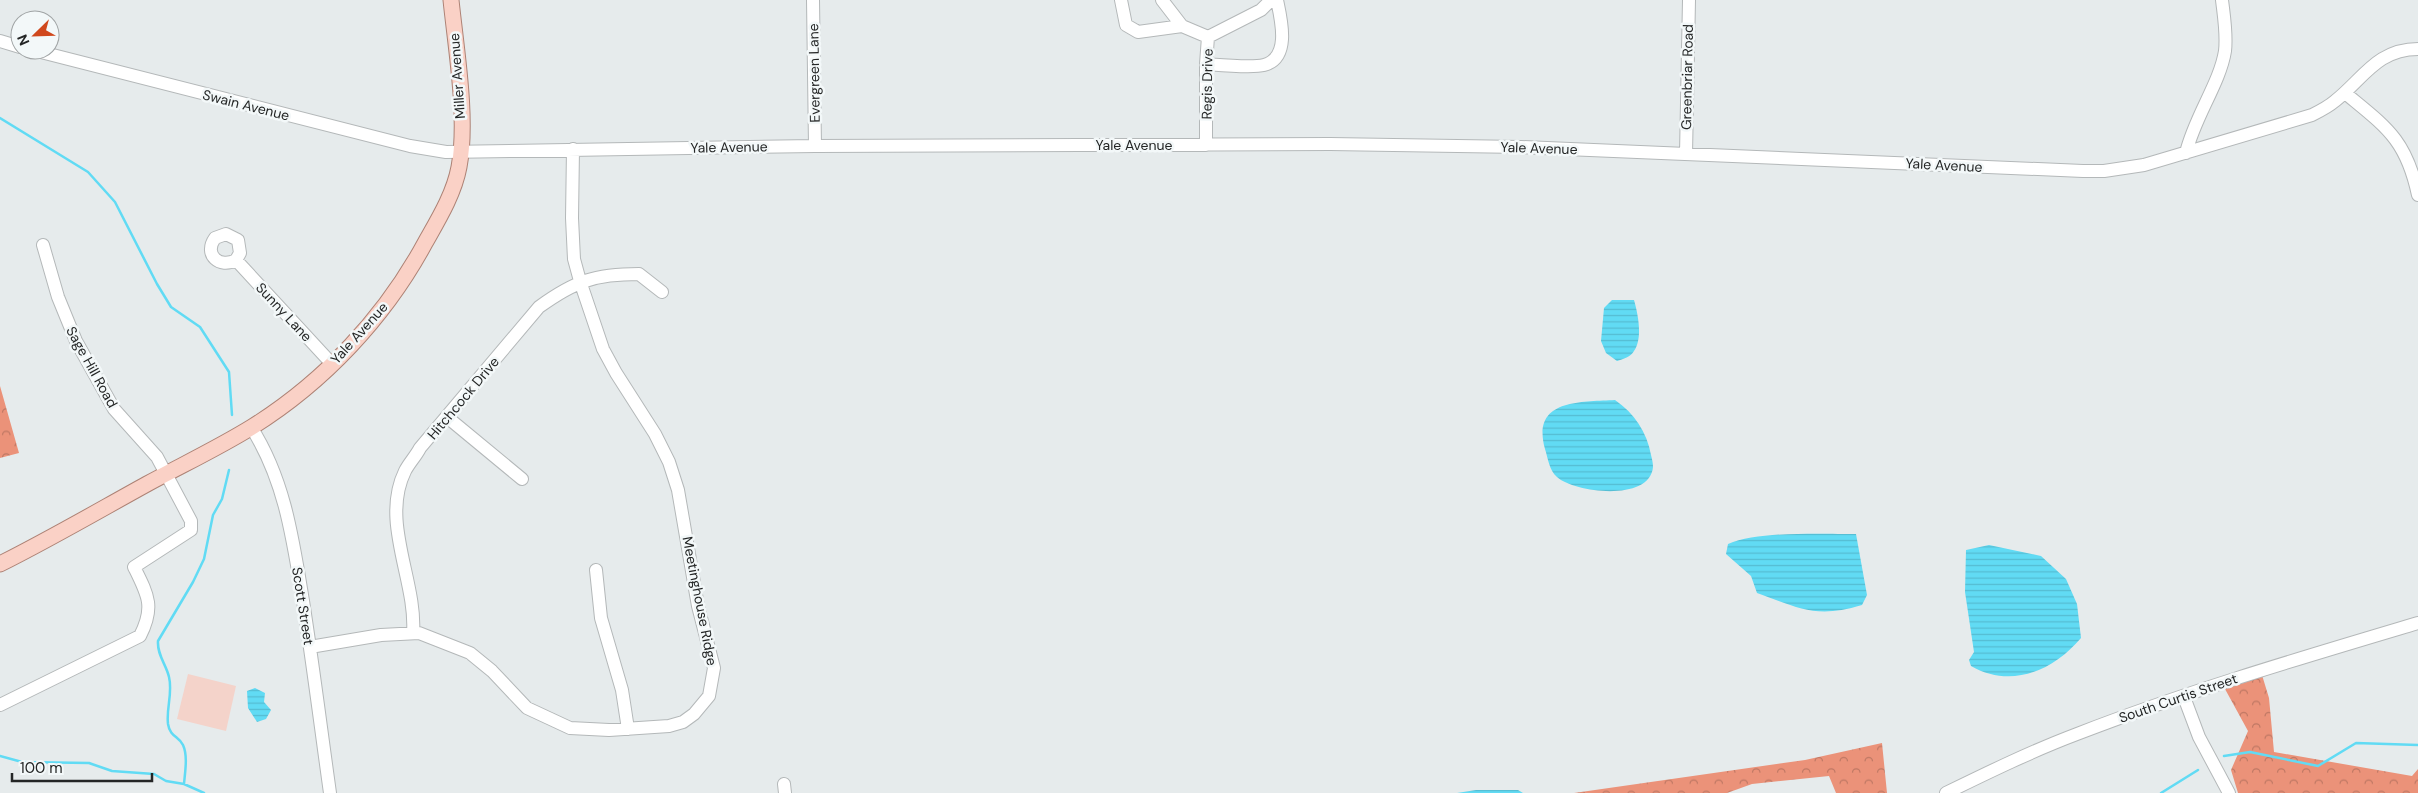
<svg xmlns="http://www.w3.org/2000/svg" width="2418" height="793" viewBox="0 0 2418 793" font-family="'DM Sans',sans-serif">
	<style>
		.forest { fill: url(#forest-crowns) }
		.pitch { fill: #f4d3ca }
		.water { fill: url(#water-rules) }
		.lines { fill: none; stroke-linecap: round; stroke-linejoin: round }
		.stream { stroke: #61dbf4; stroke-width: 2.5 }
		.minor-casing { stroke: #b4b8b9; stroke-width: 14 }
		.major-casing { stroke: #ad8275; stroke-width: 17 }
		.minor { stroke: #fff; stroke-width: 12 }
		.major { stroke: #fad1c6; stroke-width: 15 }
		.labels { text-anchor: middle; stroke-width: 5; stroke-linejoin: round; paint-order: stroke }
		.street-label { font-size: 14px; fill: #242626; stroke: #f3f8f9 }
	</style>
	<defs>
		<pattern id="forest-crowns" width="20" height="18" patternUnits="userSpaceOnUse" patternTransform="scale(1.25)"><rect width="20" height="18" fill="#eb9279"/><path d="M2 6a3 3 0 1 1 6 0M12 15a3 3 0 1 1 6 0" fill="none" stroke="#be7763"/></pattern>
		<pattern id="water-rules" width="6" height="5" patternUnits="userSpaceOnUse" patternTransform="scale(1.25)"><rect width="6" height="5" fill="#61dbf4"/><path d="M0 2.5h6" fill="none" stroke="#54bcd1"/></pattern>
	</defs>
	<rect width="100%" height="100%" fill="#e6ebec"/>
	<path class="forest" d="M0,386L19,453L0,458Z
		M2262,675L2269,698L2274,752L2412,776L2418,769V793H2238L2231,770L2248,731L2225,689Z
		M1882,743L1887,793H1836L1829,776L1752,784L1727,793H1574L1805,760Z"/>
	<path class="pitch" d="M188,674L236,686L226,731L177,719Z"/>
	<path class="water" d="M1612,300H1634C1638,314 1643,338 1634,351C1631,357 1623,359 1617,361L1606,353L1601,341L1604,308Z
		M1615,400C1634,413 1647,432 1651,455C1652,459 1653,463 1653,467C1650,502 1575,493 1557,477C1549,470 1548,458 1545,449C1531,399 1580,402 1615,400Z
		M1856,534L1867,595L1862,605C1816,619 1799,608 1757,593L1751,576L1726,554L1728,544C1758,531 1822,534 1856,534Z
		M1989,545L2041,556L2066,579L2077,604L2081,638C2053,671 2011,689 1971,666L1969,660L1974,652L1965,592L1966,550Z
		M255,688L265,693L264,702L271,710L266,719L257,722L248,708L247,691Z
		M1476,790H1518L1523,793H1457Z"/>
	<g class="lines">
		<path class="stream" d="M0,118L88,172L115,202L157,284L171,307L200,327L229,372L232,415
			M0,756L22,762L89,763L112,771L154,774L166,781L184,784L204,793
			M2224,756L2250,752L2318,766L2356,743L2418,745
			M184,784C185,772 188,756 183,745C179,736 170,737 168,724C166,708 173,693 169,677C166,664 157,655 158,641L193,582L204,559L213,515L222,499L229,470
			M2161,793L2198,770"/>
		<defs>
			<path id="minor" d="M813,0L815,146
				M1121,0L1126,25L1138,32L1182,26
				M1162,0L1182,26L1208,37
				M0,41L20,47
				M33,50L410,146L446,152L815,146L1330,144L1521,147L2083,171H2104L2144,165L2312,115C2320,111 2328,107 2335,101C2363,79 2377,49 2418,49
				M1206,64C1220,65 1252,68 1264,65C1291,58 1281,19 1277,0
				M2345,93C2386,127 2406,139 2418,195
				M1206,145V64L1208,37L1261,10L1271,0
				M2186,153C2194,118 2220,83 2225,51C2227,34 2224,17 2222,0
				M1686,154L1689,0
				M236,260C220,269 203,255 215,238L226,234L238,240L240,253L236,260L332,364
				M447,417L522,479
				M251,427C285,480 293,540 303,601C313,665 321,729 330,793
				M596,570L601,618L622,690L628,729
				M413,633C417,581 380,522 405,471C409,463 416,456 420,448L539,307C575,281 595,274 639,274L662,292
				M310,647L381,635L419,633L470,653L492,671L527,708L570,728L609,730L669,726L683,722L694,714L709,696L714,668L698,606L678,490L669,462L655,434L616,373L603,349L580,281L574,259L572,218L573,149
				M2184,697L2199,737L2229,793
				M0,705L140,636C155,607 148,595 134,567L191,530V521L157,457L114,409L76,341L58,297L43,245
				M784,784L785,793
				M1946,793C1989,772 2032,751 2077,734C2188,691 2304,657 2418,623"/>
			<path id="major" d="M0,564C50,539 98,511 147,484C182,465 218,448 252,427C324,382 385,317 425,243C438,220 454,194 459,167C468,119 456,49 451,0"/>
		</defs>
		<use href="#minor" class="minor-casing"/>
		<use href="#major" class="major-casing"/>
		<use href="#minor" class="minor"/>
		<use href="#major" class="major"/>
	</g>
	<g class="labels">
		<g class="street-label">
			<text transform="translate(814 73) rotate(-91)" y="5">Evergreen Lane</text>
			<text transform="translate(457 76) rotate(-94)" y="5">Miller Avenue</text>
			<text transform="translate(1687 77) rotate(-89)" y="5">Greenbriar Road</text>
			<text transform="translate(1207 84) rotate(-89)" y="5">Regis Drive</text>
			<text transform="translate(246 105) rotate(14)" y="5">Swain Avenue</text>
			<text x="1134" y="150">Yale Avenue</text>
			<text transform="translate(729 147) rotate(-1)" y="5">Yale Avenue</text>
			<text transform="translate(1539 148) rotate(2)" y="5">Yale Avenue</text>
			<text transform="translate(1944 165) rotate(3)" y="5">Yale Avenue</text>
			<text transform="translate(284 312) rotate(47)" y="5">Sunny Lane</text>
			<text transform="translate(359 333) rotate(-48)" y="5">Yale Avenue</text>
			<text transform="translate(92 367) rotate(61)" y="5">Sage Hill Road</text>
			<text transform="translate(463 398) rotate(-50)" y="5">Hitchcock Drive</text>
			<text transform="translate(700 601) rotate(79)" y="5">Meetinghouse Ridge</text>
			<text transform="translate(303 606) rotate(81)" y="5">Scott Street</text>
			<text transform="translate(2178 698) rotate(-19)" y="5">South Curtis Street</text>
		</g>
	</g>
	<g transform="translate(35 35) rotate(247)"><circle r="24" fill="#f3f8f9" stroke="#a0a4a5"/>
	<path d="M0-4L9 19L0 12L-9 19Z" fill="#d0481d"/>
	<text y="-8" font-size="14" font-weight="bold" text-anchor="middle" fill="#242626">N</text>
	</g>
	<path d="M12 773v8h140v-8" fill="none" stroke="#242626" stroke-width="2.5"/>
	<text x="20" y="773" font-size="15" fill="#242626" stroke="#f3f8f9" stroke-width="4" paint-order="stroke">100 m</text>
</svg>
